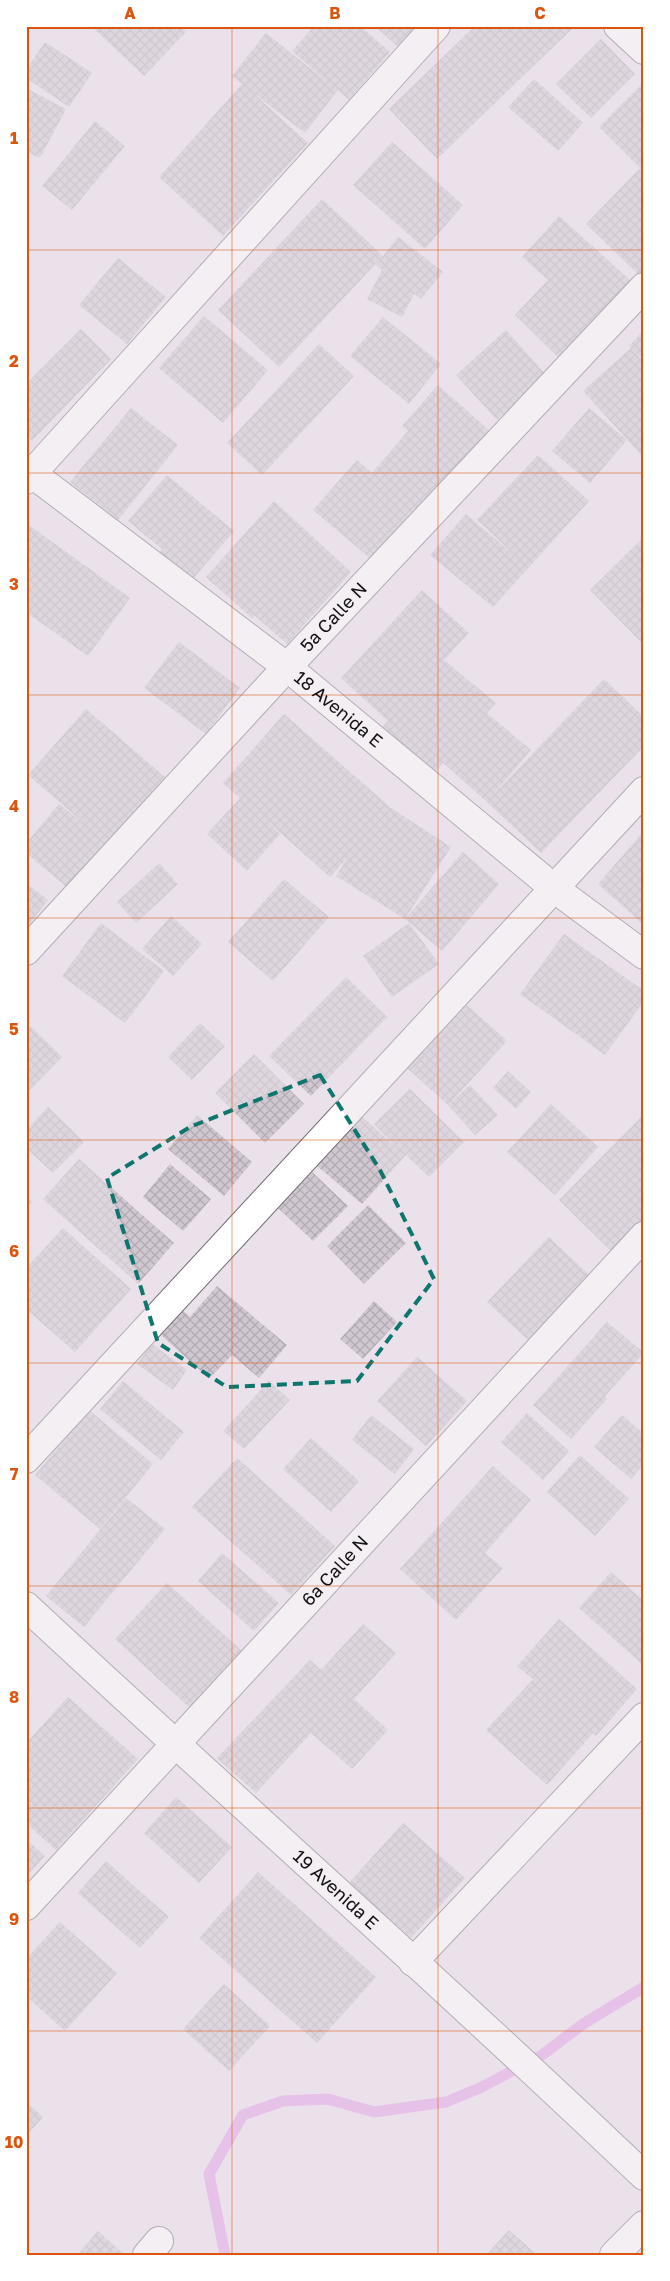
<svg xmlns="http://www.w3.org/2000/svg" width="670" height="2281" viewBox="0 0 670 2281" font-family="'Golos Text',sans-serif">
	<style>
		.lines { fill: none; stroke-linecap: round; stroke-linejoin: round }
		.stream { stroke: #e39be6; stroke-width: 11 }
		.building { fill: url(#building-cross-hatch) }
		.minor-casing { stroke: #736c74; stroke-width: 30 }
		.minor { stroke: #fff; stroke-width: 28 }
		.marked { fill: none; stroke: #0f766e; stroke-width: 4; stroke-dasharray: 10 6; stroke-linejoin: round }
		.grid { fill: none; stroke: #dd550c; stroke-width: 1; stroke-opacity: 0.55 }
		.labels { text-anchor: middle; stroke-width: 4.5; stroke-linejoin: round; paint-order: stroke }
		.street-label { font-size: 18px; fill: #151215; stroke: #fff }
		.neatline { fill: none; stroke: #dd550c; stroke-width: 2 }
		.grid-label { font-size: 16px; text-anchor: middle; font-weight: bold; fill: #dd550c }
	</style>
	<defs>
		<pattern id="building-cross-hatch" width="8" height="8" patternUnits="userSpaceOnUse" patternTransform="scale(1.25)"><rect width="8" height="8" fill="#d0c7d0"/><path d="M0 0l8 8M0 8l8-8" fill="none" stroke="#b2aab2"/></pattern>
	</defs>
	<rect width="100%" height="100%" fill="#eae1ea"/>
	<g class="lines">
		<path class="stream" d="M225,2255L209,2174L243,2115L283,2101L328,2099L374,2112L446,2102L482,2087L542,2055L583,2024L644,1987"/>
	</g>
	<path class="building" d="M91,26H180L186,32L144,76Z
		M314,26H360L390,52L349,100L338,90L305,133L252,92L308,143L223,236L159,177L242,84L232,76L266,33L331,85L292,51Z
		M375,26H418L398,47Z
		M475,26H575L437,159L389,109Z
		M601,39L635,74L591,118L556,84Z
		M45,42L92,73L69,107L26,78V70Z
		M534,79L583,123L558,151L508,107Z
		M644,82V172L599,127Z
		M26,88L66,109L40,158L26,151Z
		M95,121L125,146L72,210L42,186Z
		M392,142L463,205L425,249L353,185Z
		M639,169L644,173V269L639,275L586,224Z
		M322,199L383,256L279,367L218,310Z
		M559,216L631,281L560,359L515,315L548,280L522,257Z
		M398,237L443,272L421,299L414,294L402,317L367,299L382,270L376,265Z
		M118,258L166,297L127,344L79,305Z
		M204,316L268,370L223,423L159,368Z
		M383,317L441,364L409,404L350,356Z
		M81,329L111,359L32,441L26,435V384Z
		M506,330L547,376L497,420L456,375Z
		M644,330V360L635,352L644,362V458L583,391L631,348L629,346Z
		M319,344L354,376L262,475L227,443Z
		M438,385L492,433L421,514L414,509L371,559L313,510L357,460L372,473L408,431L402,426Z
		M131,408L178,445L118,520L70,482Z
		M589,408L627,440L590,483L552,451Z
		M538,455L589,501L493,607L430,555L466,514L518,558L477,520Z
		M167,475L234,531L192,580L160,552L162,549L128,521Z
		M274,501L351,572L287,644L254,615L252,618L206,577Z
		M26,523L130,598L88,656L30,615L26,619Z
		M644,537V645L590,590Z
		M422,590L469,633L444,660L496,703L487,713L531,750L493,795L604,679L644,717V746L541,853L487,802L443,763L431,777L378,732L388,721L341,678Z
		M179,642L240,688L206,734L144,688Z
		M86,709L165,777L69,889L26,853V843L59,804L85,824L28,775Z
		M284,714L391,808L451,847L405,919L463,852L499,884L442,951L405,919L336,876L348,857L330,877L268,822L280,834L247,871L207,834L240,798L223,783Z
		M644,831V900L634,911L644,902V925L598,884Z
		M159,863L178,884L136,923L117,902Z
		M284,879L329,917L273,981L228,942Z
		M26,883L48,900L26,928Z
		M171,916L202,944L173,976L142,949Z
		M101,923L164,971L125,1023L62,976Z
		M409,923L439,964L392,997L363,956Z
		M564,934L644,991V1001L605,1055L520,994Z
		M346,977L387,1017L311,1096L269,1056Z
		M466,1004L507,1041L450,1103L470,1085L498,1115L475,1135L448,1105L407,1068Z
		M26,1022L62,1057L26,1094Z
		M200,1023L225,1046L192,1080L168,1057Z
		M254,1054L304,1104L265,1143L215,1093Z
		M508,1071L531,1092L516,1109L493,1088Z
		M410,1089L464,1142L429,1177L406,1155L362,1204L316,1165L360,1115L400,1150L374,1124Z
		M551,1104L598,1147L555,1195L507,1152Z
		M48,1107L84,1142L53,1173L26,1148V1130Z
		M644,1114V1220L612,1252L559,1200Z
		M197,1115L252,1162L224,1196L168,1149Z
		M79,1159L174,1243L138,1284L43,1199Z
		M170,1164L211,1199L183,1231L143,1197Z
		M312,1172L348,1206L313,1241L278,1208Z
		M26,1197L32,1202L26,1209Z
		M368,1205L406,1243L364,1284L327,1246Z
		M63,1228L131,1289L75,1352L26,1309V1268Z
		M549,1237L589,1275L528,1340L487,1302Z
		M217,1286L287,1345L259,1378L232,1355L209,1379L158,1332L180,1308L190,1317Z
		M374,1301L397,1322L363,1359L340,1339Z
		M607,1322L644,1353L605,1396L607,1399L571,1439L533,1405Z
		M152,1344L187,1370L173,1390L137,1364Z
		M417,1357L467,1401L426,1446L377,1401Z
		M123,1381L184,1432L161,1460L100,1409Z
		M269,1381L290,1400L244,1449L223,1431Z
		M89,1410L153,1464L100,1529L35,1475Z
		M527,1413L569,1451L543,1480L501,1442Z
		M371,1415L414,1449L395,1474L352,1440Z
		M622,1415L644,1434V1464L631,1479L594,1447Z
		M311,1438L359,1481L331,1512L283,1469Z
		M580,1455L629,1499L595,1536L547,1492Z
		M237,1458L335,1546L291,1595L192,1507Z
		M493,1466L531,1500L485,1553L503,1568L456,1620L400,1569Z
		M126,1498L165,1529L84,1627L46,1596Z
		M222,1553L279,1603L254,1631L198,1581Z
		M611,1572L644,1601V1666L579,1608Z
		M167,1583L242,1651L190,1708L115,1639Z
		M559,1619L637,1689L596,1736L593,1733L547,1785L486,1730L533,1679L517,1666Z
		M363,1624L396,1653L354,1699L388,1730L352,1769L311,1733L256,1793L217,1758L310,1660L321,1670Z
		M68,1697L138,1759L56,1850L26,1823V1743Z
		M176,1797L232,1847L199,1883L144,1833Z
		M403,1823L465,1878L411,1938L349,1883Z
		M26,1839L45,1856L26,1877Z
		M106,1861L169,1917L140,1948L78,1893Z
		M258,1872L376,1977L317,2043L199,1938Z
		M60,1922L117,1973L65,2031L26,1996V1959Z
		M224,1984L270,2026L229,2071L183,2029Z
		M26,2102L43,2117L26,2136Z
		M509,2230L537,2255H486Z
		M98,2231L125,2255H77Z"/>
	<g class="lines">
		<defs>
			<g id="minor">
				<path d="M618,26L644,50"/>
				<path id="s1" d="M26,469L287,667L555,889L644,955"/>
				<path d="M26,480L436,26"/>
				<path id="s2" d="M26,951L287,667L644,287"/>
				<path d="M26,1459L644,791"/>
				<path id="s3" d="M26,1606C231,1797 441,1982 644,2176"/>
				<path id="s4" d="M26,1906L644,1236"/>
				<path d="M413,1962L644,1717"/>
				<path d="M147,2255L159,2241"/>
				<path d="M614,2255L644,2225"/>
			</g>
		</defs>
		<use href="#minor" class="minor-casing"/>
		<use href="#minor" class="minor"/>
	</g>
	<path d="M0 0H670V2281H0ZM320,1075L380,1170L434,1279L357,1381L227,1387L158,1343L107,1178L190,1127Z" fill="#eae1ea" fill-opacity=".55" fill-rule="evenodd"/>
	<path class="marked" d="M320,1075L380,1170L434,1279L357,1381L227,1387L158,1343L107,1178L190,1127Z"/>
	<path class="grid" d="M232,26V2255M438,26V2255M26,250H644M26,473H644M26,695H644M26,918H644M26,1140H644M26,1363H644M26,1586H644M26,1808H644M26,2031H644"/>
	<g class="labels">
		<g class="street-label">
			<text dy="6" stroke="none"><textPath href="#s2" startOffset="454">5a Calle N</textPath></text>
			<text dy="6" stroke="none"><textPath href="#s1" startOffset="394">18 Avenida E</textPath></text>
			<text dy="6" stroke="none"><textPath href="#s4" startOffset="456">6a Calle N</textPath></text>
			<text dy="6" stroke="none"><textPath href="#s3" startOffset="420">19 Avenida E</textPath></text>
		</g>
	</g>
	<rect width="670" height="2281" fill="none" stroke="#ffffff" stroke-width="55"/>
	<rect x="28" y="28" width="614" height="2226" class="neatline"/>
	<g class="grid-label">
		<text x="130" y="19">A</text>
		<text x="335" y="19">B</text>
		<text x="540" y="19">C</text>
		<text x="14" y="144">1</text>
		<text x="14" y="367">2</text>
		<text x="14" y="590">3</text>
		<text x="14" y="812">4</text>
		<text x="14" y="1035">5</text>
		<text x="14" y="1257">6</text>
		<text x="14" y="1480">7</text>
		<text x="14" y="1703">8</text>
		<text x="14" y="1925">9</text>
		<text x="14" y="2148">10</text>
	</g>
</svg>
